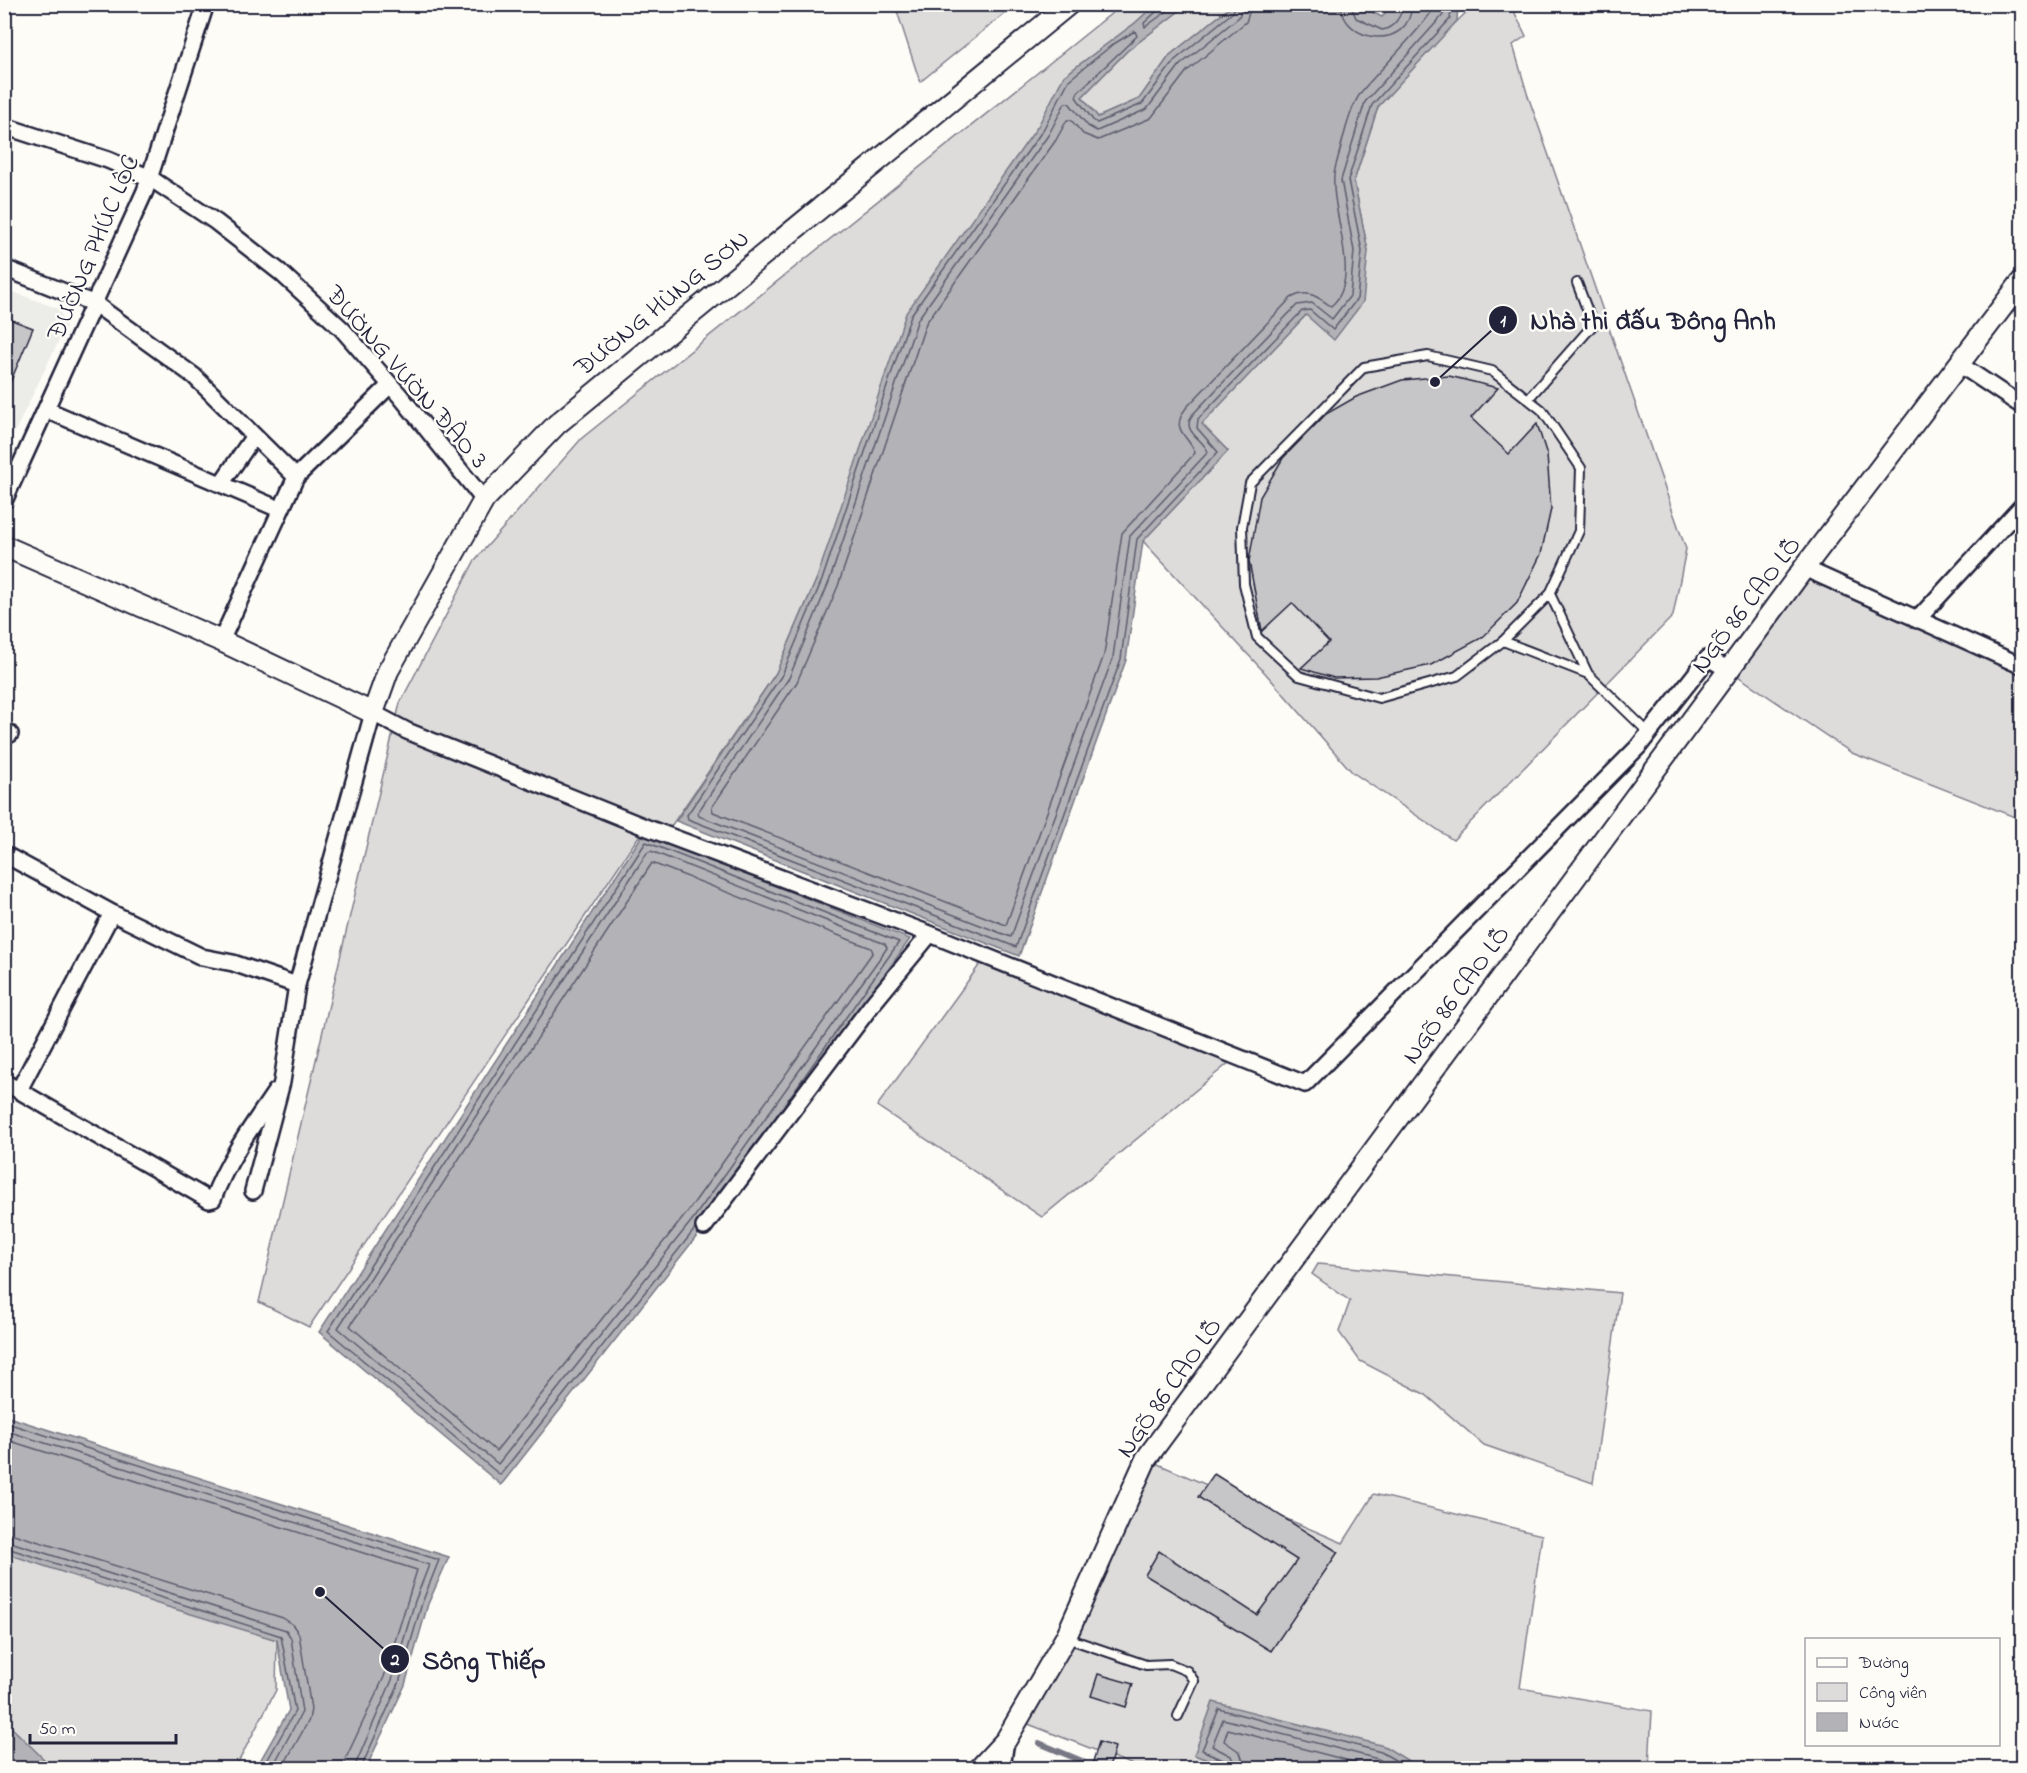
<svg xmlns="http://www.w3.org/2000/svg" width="2027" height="1773" viewBox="0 0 2027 1773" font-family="'Indie Flower',sans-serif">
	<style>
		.built { fill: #ecece9 }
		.green { fill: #dddcdb; stroke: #807f8b; stroke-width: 1.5 }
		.water { fill: #b2b2b7; stroke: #787885; stroke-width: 1.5 }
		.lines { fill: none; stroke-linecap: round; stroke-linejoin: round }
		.shore { stroke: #5c5c6d; stroke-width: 1.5 }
		.stream { stroke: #787885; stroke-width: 6 }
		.building { fill: #c6c6c8; stroke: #22223b; stroke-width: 1.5 }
		.service-casing { stroke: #22223b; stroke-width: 12 }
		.minor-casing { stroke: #22223b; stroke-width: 20 }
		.tertiary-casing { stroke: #22223b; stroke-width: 24 }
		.service { stroke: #fdfcf7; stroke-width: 8 }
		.minor { stroke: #fdfcf7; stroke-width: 15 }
		.tertiary { stroke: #fdfcf7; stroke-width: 20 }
		.labels { text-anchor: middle; stroke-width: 5; stroke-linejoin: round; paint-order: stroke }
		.street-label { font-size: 26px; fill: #22223b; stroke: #fdfcf7 }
		.leader { fill: none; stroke: #22223b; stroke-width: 2 }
		.callout-dot { fill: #22223b; stroke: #fdfcf7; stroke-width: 2 }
		.mark-label { font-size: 18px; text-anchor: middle; font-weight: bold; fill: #fff }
		.callout-label { font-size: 27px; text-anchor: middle; font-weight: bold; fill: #22223b; stroke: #fdfcf7; stroke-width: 5; stroke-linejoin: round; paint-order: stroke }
	</style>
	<rect width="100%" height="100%" fill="#fdfcf7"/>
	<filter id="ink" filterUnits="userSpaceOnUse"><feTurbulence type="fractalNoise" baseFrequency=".0167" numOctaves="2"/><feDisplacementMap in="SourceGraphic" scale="12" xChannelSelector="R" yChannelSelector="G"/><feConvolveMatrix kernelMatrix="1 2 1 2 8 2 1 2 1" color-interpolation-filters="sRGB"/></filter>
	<g filter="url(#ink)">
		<path class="built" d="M5,289L59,309L66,326L5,452Z"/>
		<path class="green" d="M895,5V4L1015,5L920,82Z
			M1122,5H1155L1135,23L1064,76L817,578L776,673L665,835L645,827L309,1327L259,1302L400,703L475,560L582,438Z
			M1187,5H1233L1170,55L1139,99L1098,117L1082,97L1127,51Z
			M1474,5H1511L1526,36L1513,45L1527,93L1686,549L1673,616L1453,840L1352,772L1266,674L1143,541L1228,451L1201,424L1368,251L1354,181L1378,107L1432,45Z
			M1804,568L2022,667V820L1852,753L1729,670Z
			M986,956L1236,1057L1042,1217L877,1106Z
			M1318,1264L1620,1293L1593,1483L1484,1445L1426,1395L1360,1361L1339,1332L1350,1301L1312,1274Z
			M1146,1459L1343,1543L1374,1494L1542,1535L1520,1688L1652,1711L1649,1768H1141L1018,1720Z
			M5,1550L277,1640L276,1690L235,1768H5Z"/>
		<path class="water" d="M1155,5H1187L1127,51L1082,97L1098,117L1139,99L1170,55L1233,5H1359L1382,17L1391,5H1458L1457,21L1378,107L1354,181L1368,251L1363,302L1334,340L1306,315L1202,424L1228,451L1143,541L1126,660L1019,956L676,821L776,673L817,578L906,313L1038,126L1064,76L1135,23Z
			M643,834L910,939L704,1227L501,1485L319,1332Z
			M5,1416L449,1557L428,1604L405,1685L366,1768H256L289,1710L277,1640L158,1604L5,1553Z
			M1213,1702L1384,1746L1420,1768H1229L1194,1755Z
			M9,1725L53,1768H5V1731Z"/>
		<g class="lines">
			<path class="shore" d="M1159,4L1157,11L1144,23L1145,27L1177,4
				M1236,4L1233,12L1175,60L1142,104L1097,123L1093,120L1076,97L1078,92L1137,36L1135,31L1112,45L1069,80L1043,130L911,315L822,580L782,675L687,815L688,819L1016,947L1121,659L1137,539L1218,452L1197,428L1198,419L1302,311L1310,310L1333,330L1357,299L1362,251L1348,180L1372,105L1450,19L1452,4
				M1243,4L1239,17L1180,65L1147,109L1097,131L1088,126L1069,103H1065L1049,134L918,319L829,582L789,678L698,812L699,816L1011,937L1113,657L1130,536L1208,452C1203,438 1180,432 1193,414L1297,305L1312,303L1332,319L1350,296L1354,251L1341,180L1365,102L1443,15L1444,4
				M1252,4L1246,22L1187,71L1151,118L1098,140L1083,134L1071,120H1067L1056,140L926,323L838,586L797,682L712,807L713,812L1006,925L1104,655L1122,533L1195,453C1189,435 1169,431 1186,408L1291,298C1308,288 1317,297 1331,306C1366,277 1324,202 1336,165C1342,145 1349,107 1362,91C1373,77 1435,15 1435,4
				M1341,4C1342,43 1410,53 1412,4
				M1350,4L1356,18L1382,30C1394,28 1402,16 1403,4
				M651,851L885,944L887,948L693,1219L498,1464L338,1328L647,853Z
				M652,863L871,948L873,952L686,1214L496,1451L350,1326Z
				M695,1229L500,1475L328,1331L646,842L899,942L773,1121
				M4,1422L439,1560L422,1603L399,1683L361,1768
				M4,1430L429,1565L415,1601L392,1680L354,1768
				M4,1439L417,1570L384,1677L346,1758L345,1768
				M4,1531L283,1618L292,1624L299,1634L311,1709L309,1720L282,1768
				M4,1540L286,1630L291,1638L302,1712L272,1768
				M4,1547L281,1636L295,1711L263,1768
				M1228,1768L1225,1761L1202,1750L1219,1709L1381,1752L1409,1768
				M1236,1768L1231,1756L1212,1746L1223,1719L1378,1759L1394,1768
				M1245,1768L1240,1752L1224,1741L1228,1729L1377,1768"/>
			<path class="stream" d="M1039,1743L1082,1761"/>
		</g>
		<path class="building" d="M4,317L33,328L5,395H4Z
			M1449,376L1498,388L1471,418L1509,454L1537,424L1547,455L1551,509L1541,554L1517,603L1483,637L1431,665L1376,677L1334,678L1301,668L1329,642L1292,603L1262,631L1249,561L1260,497L1283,458L1326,414L1356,397L1402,380Z
			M1214,1474L1338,1552L1271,1651L1145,1575L1159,1551L1257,1615L1297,1560L1198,1497Z
			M1098,1674L1133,1684L1126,1707L1091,1696Z
			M1099,1742L1115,1747L1109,1768H1091Z"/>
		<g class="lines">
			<defs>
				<path id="service" d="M1528,399L1593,325L1577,283
					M1503,641L1550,594
					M1588,674L1503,641L1457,676L1379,698L1299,676L1257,637L1244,584L1242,527L1250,483L1364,367L1428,356L1492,371L1542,410L1581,468L1579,531L1550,594L1588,674L1649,733
					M1067,1638L1146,1665L1170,1664L1187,1671L1194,1681L1178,1716"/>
				<path id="minor" d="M4,126L108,160L150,178L216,222L280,272L342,329L401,397L484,500
					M4,268L95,304L194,376L296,477
					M1959,364L2022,406
					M47,410L279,509
					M221,484L254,436
					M4,501L145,191L206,4
					M1804,568L2022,666
					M1917,620L2022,506
					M221,641L296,477L390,385
					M4,732L10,734
					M4,854L112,913L202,957L233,963L297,985
					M4,1082L209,1200L213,1199C228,1159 252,1126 276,1091
					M19,1090L112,913
					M253,1191L282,1082L297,985L373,713L407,731L645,827L930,934L1305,1084L1638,747L1708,658L1729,670
					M704,1227L874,1002L930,934
					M1002,1768L1006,1740"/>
				<path id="tertiary" d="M4,546L221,641L373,713L388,671L484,500L557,424L1069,4
					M980,1768L1006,1740L1066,1637L1146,1459L1804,568L2022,281"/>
			</defs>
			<use href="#service" class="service-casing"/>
			<use href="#minor" class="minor-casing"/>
			<use href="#tertiary" class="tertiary-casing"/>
			<use href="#service" class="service"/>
			<use href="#minor" class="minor"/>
			<use href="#tertiary" class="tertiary"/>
		</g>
	</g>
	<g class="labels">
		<g class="street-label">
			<text transform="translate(92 247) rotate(-67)" y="9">ĐƯỜNG PHÚC LỘC</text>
			<text transform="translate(661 302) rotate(-39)" y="9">ĐƯỜNG HÙNG SƠN</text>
			<text transform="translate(408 376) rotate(49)" y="9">ĐƯỜNG VƯỜN ĐÀO 3</text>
			<text transform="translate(1745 604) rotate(-53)" y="9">NGÕ 86 CAO LỖ</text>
			<text transform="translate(1455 994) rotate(-54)" y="9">NGÕ 86 CAO LỖ</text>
			<text transform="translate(1168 1387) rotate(-55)" y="9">NGÕ 86 CAO LỖ</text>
		</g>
	</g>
	<path class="leader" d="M1435 382L1503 320M320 1592L395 1659"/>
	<g class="callout-dot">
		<circle cx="1435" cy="382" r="6"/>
		<circle cx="320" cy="1592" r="6"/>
		<circle cx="1503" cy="320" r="15"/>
		<circle cx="395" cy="1659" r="15"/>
	</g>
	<g class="mark-label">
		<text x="1503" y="326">1</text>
		<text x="395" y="1665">2</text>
	</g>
	<g class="callout-label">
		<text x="1653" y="329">Nhà thi đấu Đông Anh</text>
		<text x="484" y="1669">Sông Thiếp</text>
	</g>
	<rect width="2027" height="1773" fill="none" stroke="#fdfcf7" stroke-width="24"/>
	<rect x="12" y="12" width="2003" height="1749" fill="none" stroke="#22223b" stroke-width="2" filter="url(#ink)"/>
	<rect x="1805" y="1638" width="195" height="108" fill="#fdfcf7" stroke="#a5a5ac" stroke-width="1.5"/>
	<rect x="1817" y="1658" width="30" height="9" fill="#fdfcf7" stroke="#a5a5ac" stroke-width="1.5"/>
	<text x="1859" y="1668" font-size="18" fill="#22223b">Đường</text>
	<rect x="1817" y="1683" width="30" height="18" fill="#dddcdb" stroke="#a5a5ac" stroke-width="1.5"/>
	<text x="1859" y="1698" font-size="18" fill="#22223b">Công viên</text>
	<rect x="1817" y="1713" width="30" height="18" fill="#b2b2b7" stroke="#a5a5ac" stroke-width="1.5"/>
	<text x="1859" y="1728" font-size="18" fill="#22223b">Nước</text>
	<path d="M30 1734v9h146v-9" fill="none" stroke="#22223b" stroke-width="3"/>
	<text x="39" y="1734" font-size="18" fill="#22223b" stroke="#fdfcf7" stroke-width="4.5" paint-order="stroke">50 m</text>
</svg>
